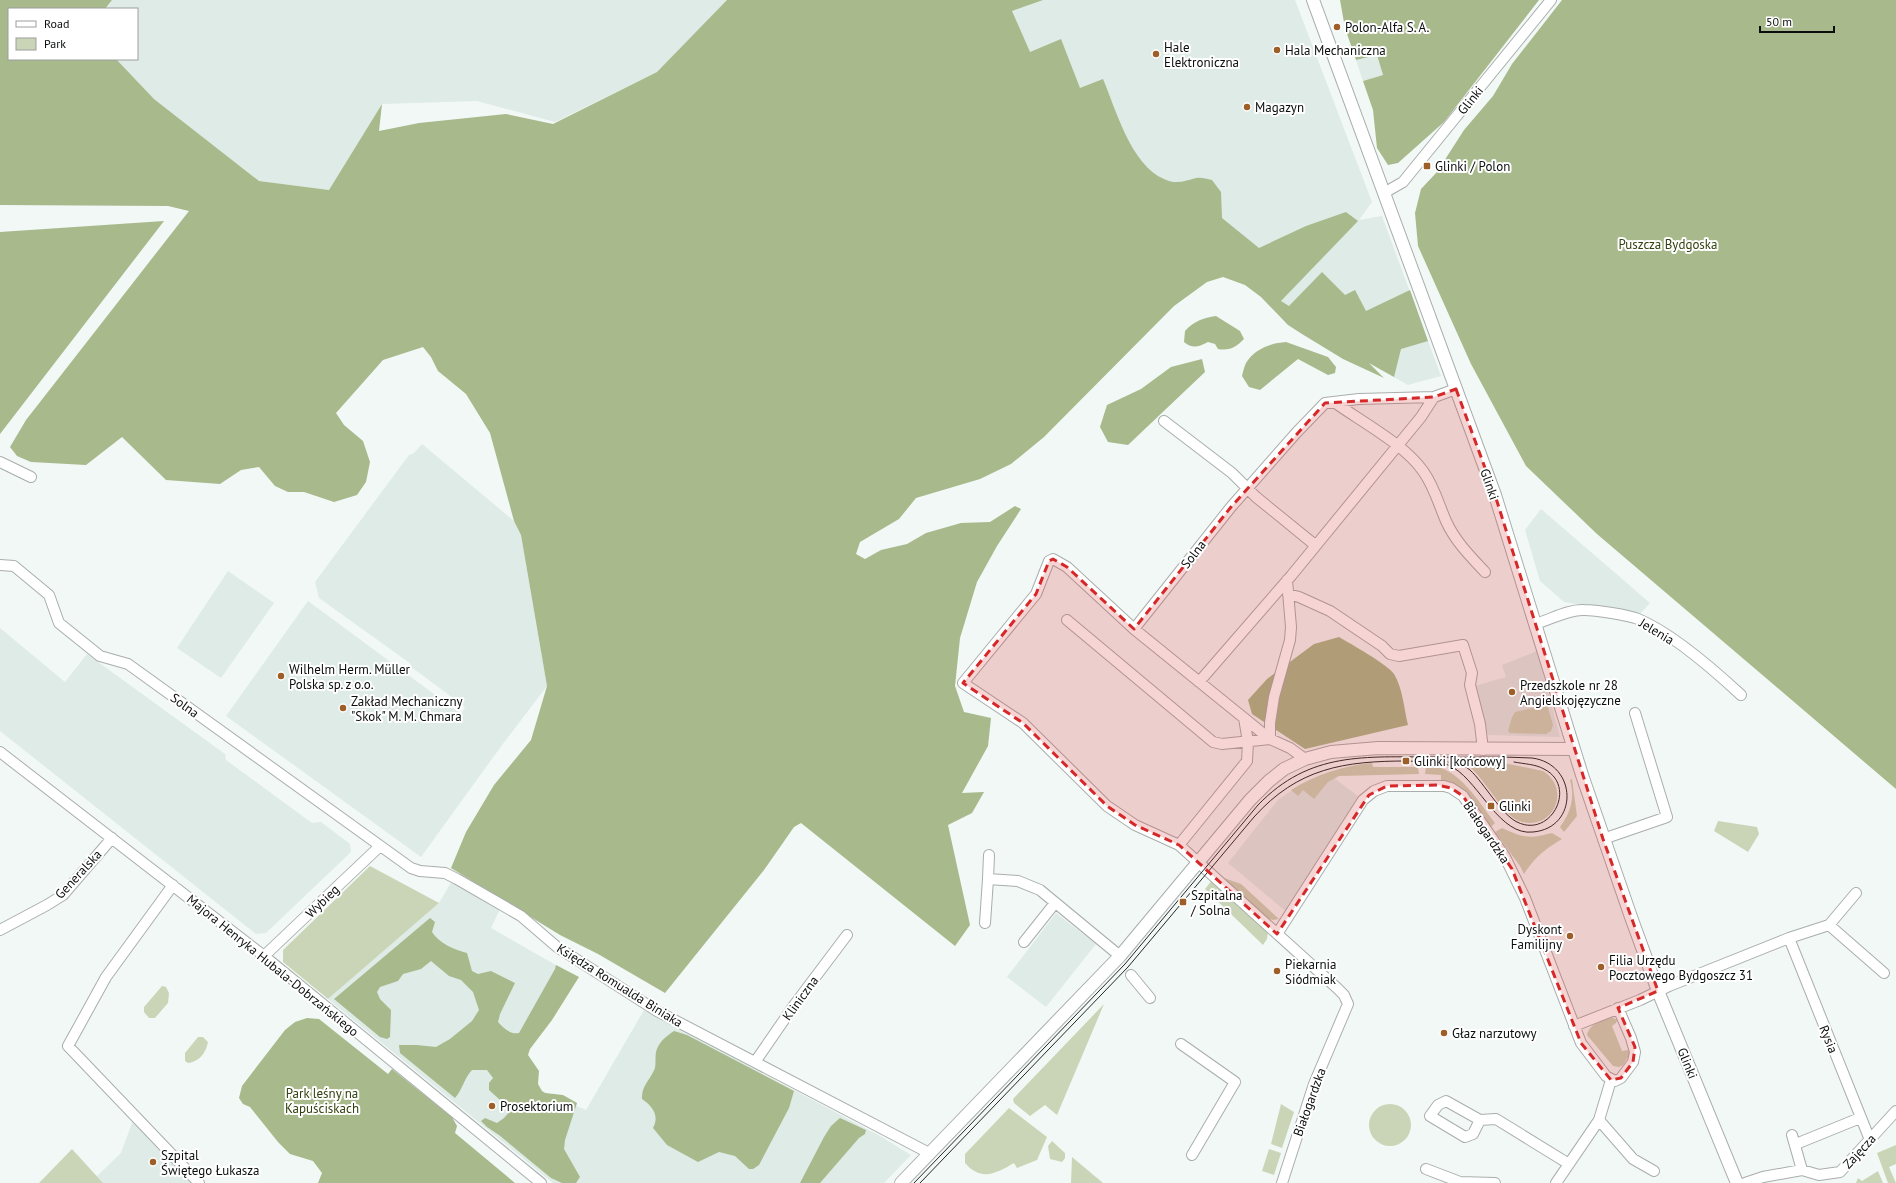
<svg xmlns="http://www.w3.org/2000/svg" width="1896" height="1183" viewBox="0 0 1896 1183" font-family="'PT Sans',sans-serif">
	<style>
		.built { fill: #deebe6 }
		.green { fill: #cad5b7 }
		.forest { fill: #a8b98c }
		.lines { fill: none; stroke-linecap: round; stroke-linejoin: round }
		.minor-casing { stroke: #a9aeac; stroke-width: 12 }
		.tertiary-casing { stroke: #a9aeac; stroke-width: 14 }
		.minor { stroke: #fff; stroke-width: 10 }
		.tertiary { stroke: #fff; stroke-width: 12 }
		.tram { stroke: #242726; stroke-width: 1 }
		.marked { fill: #d62828; fill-opacity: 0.2; stroke: #d62828; stroke-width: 3; stroke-dasharray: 8 5; stroke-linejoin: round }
		.poi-dot { fill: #9e5e27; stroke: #fff; stroke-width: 1.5 }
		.labels { text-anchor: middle; stroke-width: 4; stroke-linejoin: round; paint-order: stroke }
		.poi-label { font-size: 13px; fill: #0b0d0c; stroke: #fff; text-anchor: start }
		.street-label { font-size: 13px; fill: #0b0d0c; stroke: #fff }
		.park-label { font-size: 13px; fill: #31400e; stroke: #fff }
	</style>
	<rect width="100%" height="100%" fill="#f2f8f5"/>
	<path class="built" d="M112,0H728L657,72L555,122L477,101L382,104L329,190L259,181L154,99L116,59H137V9H105Z
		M933,0H1295L1372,202L1359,220L1382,216L1441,376L1408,385L1367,362L1280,301Z
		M1377,55L1383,75L1363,81L1356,60Z
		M422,444L514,521L521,535L547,686L502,745L421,857L226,716L308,601L461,714L465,707L410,666L411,664L319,598L315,582L409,455L414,453Z
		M1541,509L1650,603L1640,614L1564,602L1540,581L1525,530Z
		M228,571L274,603L221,678L177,648Z
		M0,628L65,682L87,654L225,754L226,760L312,823L321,822L350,844L351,852L266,933L256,934L0,731Z
		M1537,651L1560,737L1488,735L1476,697L1475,686L1506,677L1502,665Z
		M1329,774L1363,800L1289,914L1228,863L1278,800L1295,788Z
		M452,881L501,907L491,928L575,976L522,1057L528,1085L586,1110L644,1010L880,1136L911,1155L884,1183H553L328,999L439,903Z
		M1056,913L1096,944L1046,1007L1007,977Z
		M135,1115L199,1183H103L97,1176L121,1153Z"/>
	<path class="green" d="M1545,698L1553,725L1551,731L1546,734L1510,733L1508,731L1512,717L1515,712L1541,706V699Z
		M1460,760L1494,761L1543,771C1574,791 1550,835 1517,820C1503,813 1485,781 1472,769C1468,766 1463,763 1460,760Z
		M1372,763L1373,767H1415L1418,768L1419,774L1339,776L1328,782L1314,799L1303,790L1298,796L1291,790C1317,774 1342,766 1372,763Z
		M1426,767C1431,767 1436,766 1441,768C1464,776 1481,805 1495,823L1491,827C1478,809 1466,783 1441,780V775L1425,774Z
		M1572,779L1577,816L1564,832L1560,827C1571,812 1575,798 1570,780Z
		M1718,821L1757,827L1759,834L1748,852L1714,831Z
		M1502,828C1524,838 1529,839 1552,833L1562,839C1544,850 1536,856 1524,874L1520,866L1495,832Z
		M370,866L439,903L328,999L283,962V950Z
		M1224,878L1241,884L1279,919L1273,920L1265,917Z
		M1212,880L1268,932L1267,939L1263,945L1205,889Z
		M162,986L166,987L169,993L168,1003L155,1018H149L144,1012V1007Z
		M1104,1004L1057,1115L1045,1105L1030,1116L1014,1103L1013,1099Z
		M1612,1017L1617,1020L1616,1023L1612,1026L1622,1051L1628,1050L1630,1054L1623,1065L1619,1067L1613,1066L1587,1035C1590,1023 1602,1021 1612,1017Z
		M198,1037H203L208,1042C206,1053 199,1062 188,1063L185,1061V1053Z
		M1369 1125a21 21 0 1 1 42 0a21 21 0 1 1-42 0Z
		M1281,1104L1294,1112L1282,1148L1271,1144Z
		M1009,1108L1047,1137L1037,1160L1017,1168L1014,1163C997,1173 981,1182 965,1163V1154Z
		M1052,1141L1065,1153V1158L1062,1162L1050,1159L1048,1146Z
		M1896,1145V1164L1889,1167L1896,1183H1888L1877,1153Z
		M72,1149L103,1183H39Z
		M1269,1149L1281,1153L1274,1175L1262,1171Z
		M1072,1157L1103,1183H1071Z
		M1878,1171L1883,1183H1856L1858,1178L1862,1181Z"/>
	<path class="forest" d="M0,0H112L105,9H9V59H116L154,99L259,181L329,190L382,104L379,131L419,123L506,114L553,124L657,72L727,0H1043L1012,11L1030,52L1061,39L1080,88L1103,79C1116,110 1131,165 1164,179C1177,185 1184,181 1196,178C1201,177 1207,179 1212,180L1221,192L1222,218L1259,248L1306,226L1346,212L1358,221L1281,301L1289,306L1322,272L1345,295L1355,290L1366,311L1410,290L1428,341L1401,349L1394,377L1369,363L1384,378L1343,359L1302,334L1288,325L1261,297L1245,285L1223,277L1207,282L1174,306L1044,437L1011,464L980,479L916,498L899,519L860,542L856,554L865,559L881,550L907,544L926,533L961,523L990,522L1015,506L1021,509L997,546L977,582L960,638L955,686L964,712L991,718L988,746L962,793L984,792L972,813L948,825L970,925L955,946L801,823L794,827L764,870L665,993L598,954L560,935L451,868L466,832L494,785L531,740L547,686L521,535L514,521L490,433L466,394L438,371L431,357L423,347L383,360L336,413L344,425L363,441L370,462L366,482L357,495L334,502L304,492H288L275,486L259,467L241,470L220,484L166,480L122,437L86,465L31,462L17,456L10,447L26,420L189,211L168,206L0,205Z
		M1340,0H1539L1444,122L1398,163L1388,165L1377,148L1373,110L1363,81L1383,75L1377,55L1356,60L1345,28Z
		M1562,0H1896V789L1597,534L1526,466L1471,364L1418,246L1415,213L1421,189L1437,172L1464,130L1493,96L1512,64Z
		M164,221L0,434V232Z
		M1216,316L1240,331L1244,339C1236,347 1230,351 1218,349L1215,344L1208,342C1199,347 1192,349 1184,342L1185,331C1194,321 1203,318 1216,316Z
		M1286,342L1328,357L1336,367L1335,373L1328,375L1298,359L1260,390L1249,387L1242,376C1243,372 1244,367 1246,363C1254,349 1271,343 1286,342Z
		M1202,359L1205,372L1128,445L1108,442L1100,427L1107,405L1141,389L1171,367Z
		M1339,637C1351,644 1387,664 1394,674C1403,689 1404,709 1408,725L1305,749L1252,714L1248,700L1267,679L1314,644Z
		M430,918L435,922L432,932C440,944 453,949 467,953L472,971L478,974L491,971L515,983L500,1014L498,1022C503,1028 511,1035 519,1033L555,969L556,965L579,977L552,1020L530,1049L528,1055L539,1071L538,1084L542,1091L545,1093L563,1095L577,1103L565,1140L564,1149L580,1177L576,1183H562L551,1178L499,1135L487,1127L481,1121L485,1118L497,1123L504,1118L511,1110L489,1090V1083L493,1078L487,1070H472C464,1078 463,1089 455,1098L400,1053L399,1045H417L436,1047L450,1039L472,1021L479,1010L473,992L461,980L449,976L431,961L421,969L403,974L398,981L380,987L377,992L380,999L391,1010L390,1037L387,1039L380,1037L334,999Z
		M307,1018L319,1019L388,1074L392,1069L452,1117L457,1126L455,1133L515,1183H318L322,1173L313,1161L290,1154L278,1142L250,1107L243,1104L239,1098L242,1086L285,1030L295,1022Z
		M674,1031L687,1035L794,1091L789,1108L759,1165L753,1169H749L735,1156L719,1152L698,1162L667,1145L653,1128C660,1115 652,1106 642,1099C641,1086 651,1079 655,1068C656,1063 655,1057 656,1052C658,1043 666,1036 674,1031Z
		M840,1118L866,1130L865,1134L859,1138L820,1183H800L824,1137L831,1126Z"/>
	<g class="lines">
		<defs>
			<path id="minor" d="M1384,193L1403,182L1551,0
				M1334,402C1362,422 1404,444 1423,471C1434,486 1439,505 1446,521C1455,541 1470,556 1485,572
				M1164,421L1232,473L1256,497L1315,545
				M0,462L31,477
				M0,565L14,566L49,595L59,623L100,656L128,664L411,868L420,871L445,873L457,879L521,916L557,947L657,1011L929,1153
				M1288,594L1299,597L1330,611L1382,646L1390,654L1399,656L1463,645L1472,673L1470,685L1480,724L1483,750
				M1067,620L1213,742L1222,744L1270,739V723L1274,697L1290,640L1291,627L1287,580
				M1535,624C1550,620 1568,609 1584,610C1596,610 1628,615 1638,619C1672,633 1714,670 1741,695
				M1134,629L1231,507L1297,432L1325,403L1359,399L1434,397
				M1199,682L1291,576L1421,417L1434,397L1456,389
				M0,752L264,956L541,1183
				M1603,839L1667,817L1635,713
				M1179,845L1247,761L1248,742L1244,718
				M988,879L989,855
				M173,885L106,977L68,1046L199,1183
				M985,923L988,879L1018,881L1040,890L1120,956
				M1829,925L1884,973
				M0,930L47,905L63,895L112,838
				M1277,934L1363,800L1374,791L1387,786H1444L1451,788L1463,796L1505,857L1525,898L1581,1043L1606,1076L1615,1081L1621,1078L1633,1062L1635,1052L1631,1038L1618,1008
				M1789,938L1829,925L1856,893
				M1024,942L1055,903
				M264,956L380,846
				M1131,975L1150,998
				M1574,1026L1640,1000L1669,986L1789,938L1870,1140
				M1181,1044L1235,1082L1192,1155
				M755,1062L795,1004L847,935
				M1480,1120L1473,1134L1465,1137L1430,1116L1438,1105L1446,1101L1480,1120L1496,1119L1569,1164
				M1599,1120L1633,1159L1654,1171
				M1792,1135L1802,1170
				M1796,1144L1860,1118
				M1426,1169L1460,1182L1495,1183
				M1282,1183L1314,1084L1348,1004L1344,995L1337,988L1179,845L1135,825L1107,806L1023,723L963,683L1036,594L1049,561L1053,559L1067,567L1134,629L1270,739L1290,748L1305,759
				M1556,1183L1599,1120L1611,1080
				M1745,1183L1763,1177L1802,1170L1819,1175L1840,1172L1896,1111"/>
			<path id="tertiary" d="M1313,0L1495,495L1582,775L1631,917L1658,991L1737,1183
				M901,1183L1120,956L1250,800L1269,781L1284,769L1305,759L1331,752L1378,748L1574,749"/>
		</defs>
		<use href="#minor" class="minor-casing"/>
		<use href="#tertiary" class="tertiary-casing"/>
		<use href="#minor" class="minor"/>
		<use href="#tertiary" class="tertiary"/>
		<path class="tram" d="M1448,762L1463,765L1470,770C1484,783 1501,814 1517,822C1551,839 1578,786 1544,769C1535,764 1524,764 1514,762
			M914,1183L1125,964L1258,805C1310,751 1365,757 1434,757C1466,758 1499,756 1532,758C1578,764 1579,828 1533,832C1500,836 1480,784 1454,768C1440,759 1423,762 1407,761C1344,761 1298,768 1254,817L1128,967L920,1183"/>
	</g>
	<path class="marked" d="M1456,389L1495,495L1603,839L1658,991L1618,1008L1635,1047L1633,1062L1621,1078L1611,1080L1581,1043L1512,869L1463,796L1451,788L1437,785L1387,786L1369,795L1277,934L1179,845L1135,825L1107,806L1023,723L963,683L1036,594L1049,561L1053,559L1067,567L1134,629L1231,507L1325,403L1434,397Z"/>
	<g class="poi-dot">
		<circle cx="1337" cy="27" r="4"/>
		<circle cx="1277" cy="50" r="4"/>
		<circle cx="1156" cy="54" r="4"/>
		<circle cx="1247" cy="107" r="4"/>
		<rect x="1423" y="162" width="8" height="8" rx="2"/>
		<circle cx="281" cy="676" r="4"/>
		<circle cx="1512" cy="692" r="4"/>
		<circle cx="343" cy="708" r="4"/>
		<rect x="1402" y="757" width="8" height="8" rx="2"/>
		<rect x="1487" y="802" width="8" height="8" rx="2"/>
		<rect x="1179" y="898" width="8" height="8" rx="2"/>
		<circle cx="1570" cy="936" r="4"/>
		<circle cx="1601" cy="967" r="4"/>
		<circle cx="1277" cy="971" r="4"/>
		<circle cx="1444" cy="1033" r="4"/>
		<circle cx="492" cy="1106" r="4"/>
		<circle cx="153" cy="1162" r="4"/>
	</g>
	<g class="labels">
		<g class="poi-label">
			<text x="1345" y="32">Polon-Alfa S. A.</text>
			<text x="1164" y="52">Hale<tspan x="1164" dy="15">Elektroniczna</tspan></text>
			<text x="1285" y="55">Hala Mechaniczna</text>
			<text x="1255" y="112">Magazyn</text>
			<text x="1435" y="171">Glinki / Polon</text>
			<text x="289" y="674">Wilhelm Herm. Müller<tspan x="289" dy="15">Polska sp. z o.o.</tspan></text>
			<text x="1520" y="690">Przedszkole nr 28<tspan x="1520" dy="15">Angielskojęzyczne</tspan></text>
			<text x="351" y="706">Zakład Mechaniczny<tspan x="351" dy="15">"Skok" M. M. Chmara</tspan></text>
			<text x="1414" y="766">Glinki [końcowy]</text>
			<text x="1499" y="811">Glinki</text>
			<text x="1191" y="900">Szpitalna<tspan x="1191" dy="15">/ Solna</tspan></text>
			<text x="1562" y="934" text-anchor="end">Dyskont<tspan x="1562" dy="15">Familijny</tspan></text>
			<text x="1609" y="965">Filia Urzędu<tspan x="1609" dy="15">Pocztowego Bydgoszcz 31</tspan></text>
			<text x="1285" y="969">Piekarnia<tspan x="1285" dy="15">Siódmiak</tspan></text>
			<text x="1452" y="1038">Głaz narzutowy</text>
			<text x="500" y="1111">Prosektorium</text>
			<text x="161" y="1160">Szpital<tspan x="161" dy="15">Świętego Łukasza</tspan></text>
		</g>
		<g class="street-label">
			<text transform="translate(1470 100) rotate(-51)" y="5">Glinki</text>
			<text transform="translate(1490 484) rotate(71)" y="5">Glinki</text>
			<text transform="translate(1193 554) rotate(-52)" y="5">Solna</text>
			<text transform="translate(1657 631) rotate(31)" y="5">Jelenia</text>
			<text transform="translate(185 705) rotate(36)" y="5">Solna</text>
			<text transform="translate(1487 832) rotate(56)" y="5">Białogardzka</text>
			<text transform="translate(78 874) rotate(-47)" y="5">Generalska</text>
			<text transform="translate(322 901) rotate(-44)" y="5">Wybieg</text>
			<text transform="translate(273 965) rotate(39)" y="5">Majora Henryka Hubala-Dobrzańskiego</text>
			<text transform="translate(620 985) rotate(32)" y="5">Księdza Romualda Biniaka</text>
			<text transform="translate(800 998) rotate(-54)" y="5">Kliniczna</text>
			<text transform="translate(1829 1039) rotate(68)" y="5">Rysia</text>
			<text transform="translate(1688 1063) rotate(68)" y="5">Glinki</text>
			<text transform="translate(1309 1102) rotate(-70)" y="5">Białogardzka</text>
			<text transform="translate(1859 1151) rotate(-47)" y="5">Zajęcza</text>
		</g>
		<g class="park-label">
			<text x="1668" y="249">Puszcza Bydgoska</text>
			<text x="322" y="1098">Park leśny na<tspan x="322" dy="15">Kapuściskach</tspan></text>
		</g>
	</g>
	<rect x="8" y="8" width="130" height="52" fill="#ffffff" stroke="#9d9e9e"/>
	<rect x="16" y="21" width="20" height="6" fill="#ffffff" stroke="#9d9e9e"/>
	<text x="44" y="28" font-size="12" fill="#0b0d0c">Road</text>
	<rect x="16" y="38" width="20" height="12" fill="#cad5b7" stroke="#9d9e9e"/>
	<text x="44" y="48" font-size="12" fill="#0b0d0c">Park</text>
	<path d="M1760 26v6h74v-6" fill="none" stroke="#0b0d0c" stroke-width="2"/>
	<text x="1766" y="26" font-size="12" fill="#0b0d0c" stroke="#ffffff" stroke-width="3" paint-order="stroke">50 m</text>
</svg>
